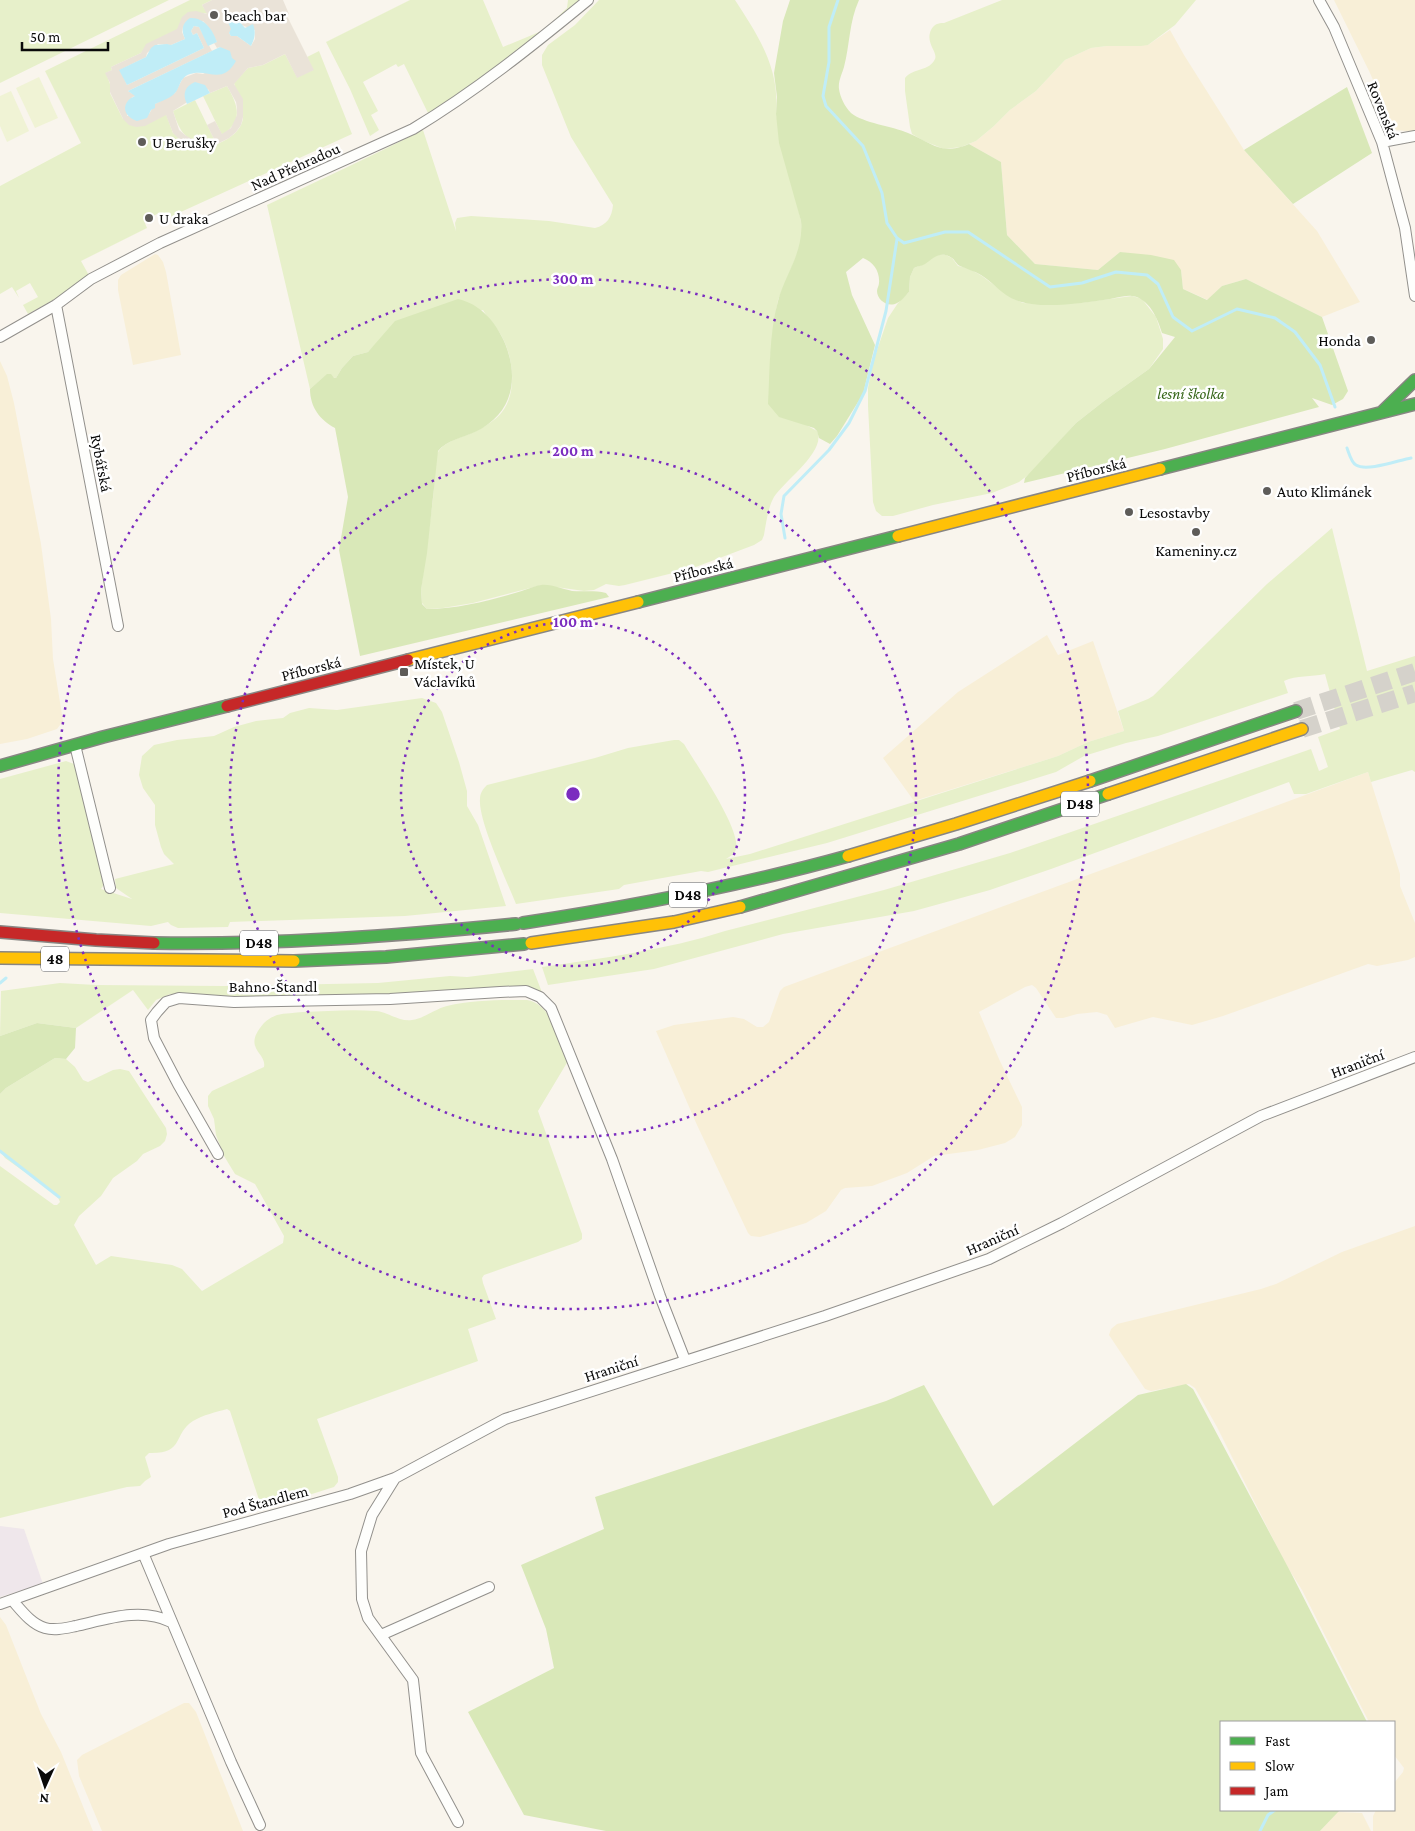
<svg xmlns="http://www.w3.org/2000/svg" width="1415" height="1831" viewBox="0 0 1415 1831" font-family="'Crimson Pro',serif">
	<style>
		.industrial { fill: #efe7eb }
		.farmland { fill: #f8efd7 }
		.green { fill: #e7f0ca }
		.forest { fill: #d9e8b8 }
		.pitch { fill: #f0f3d5 }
		.plaza { fill: #eae3d8; fill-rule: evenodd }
		.water { fill: #c0edf7 }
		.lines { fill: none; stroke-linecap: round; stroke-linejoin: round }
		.stream { stroke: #c0edf7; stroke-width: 3 }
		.highway-tunnel { stroke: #d5d2cb; stroke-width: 18; stroke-dasharray: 18 9; stroke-linecap: butt }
		.street-casing { stroke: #92908c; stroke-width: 12 }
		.fast-casing { stroke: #888683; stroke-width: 14 }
		.slow-casing { stroke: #888683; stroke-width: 14 }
		.jam-casing { stroke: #888683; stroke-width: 14 }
		.street { stroke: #fefefc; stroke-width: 10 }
		.fast { stroke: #4caf50; stroke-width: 11 }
		.slow { stroke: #ffc107; stroke-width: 11 }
		.jam { stroke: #c62828; stroke-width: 11 }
		.ring { fill: none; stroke: #7b2cbf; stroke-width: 2.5; stroke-dasharray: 2.5 5 }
		.poi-dot { fill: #5e5c59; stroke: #fff; stroke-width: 2 }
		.labels { text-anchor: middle; stroke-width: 5; stroke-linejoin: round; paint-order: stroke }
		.shield { fill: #fff; stroke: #545454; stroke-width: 1 }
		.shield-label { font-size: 15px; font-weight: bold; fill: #0a0a0a }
		.poi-label { font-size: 16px; fill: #0a0a0a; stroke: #fff; text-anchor: start }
		.street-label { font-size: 16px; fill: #0a0a0a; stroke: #fff }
		.park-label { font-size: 16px; font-style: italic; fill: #346517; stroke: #fff }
		.centre { fill: #7b2cbf; stroke: #fff; stroke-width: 2.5 }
		.ring-label { font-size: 15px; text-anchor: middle; font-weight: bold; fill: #7b2cbf; stroke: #fff; stroke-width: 5; stroke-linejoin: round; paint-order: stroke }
	</style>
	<rect width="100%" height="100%" fill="#f9f5ed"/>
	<path class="industrial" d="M0,1526L24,1529L43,1584L0,1597Z"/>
	<path class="farmland" d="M1334,0H1415V132L1397,130L1394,129L1370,73Z
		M1170,30L1184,55L1244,150L1317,231L1360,302L1322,317L1246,279L1222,286L1208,300L1183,289L1181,270L1120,252L1098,270L1035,264L1007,235L1001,162L969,144L976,141L994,126L1010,110L1036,91L1065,60L1091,48L1107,46L1148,45Z
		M155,254L158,255L163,262L166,272L181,355L133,365L118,290V280L121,275Z
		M0,361L7,376L14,403L41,544L51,619L53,659L63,721L57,729L27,739L0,744Z
		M1047,635L1058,655L1093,641L1124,731L1088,742L1058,756L914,801L883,758L958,692Z
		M1368,772L1400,874V886L1415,923V957L1408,960L1377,966L1368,964L1223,1016L1192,1025L1153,1017L1115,1028L1107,1015L1097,1012L1077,1014L1063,1018H1056L1036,988L1032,985L1025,987L979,1012L999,1059L1022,1107V1125L1015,1137L1005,1143L978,1150L934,1156L907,1173L872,1186L845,1188L841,1190L826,1211L806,1223L760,1237L751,1236L748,1233L697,1125L656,1031L674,1025L733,1017L744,1019L757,1027H763L769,1022L780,991L784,987Z
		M1415,1226V1831H1373V1816L1376,1810H1394V1783L1403,1772L1404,1768L1394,1755V1722H1369L1302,1590L1285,1563L1217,1427L1195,1388L1189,1384L1151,1391L1145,1389L1109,1335L1111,1329L1117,1324L1261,1289L1276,1284L1342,1252Z
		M0,1617L6,1625L41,1714L61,1752L93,1831H0Z
		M184,1703H189L196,1712L243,1831H102L79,1776L77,1760L82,1755Z
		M1338,1812L1362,1813L1371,1831H1320Z"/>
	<path class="green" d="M0,0H169L0,83Z
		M190,0H212L202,5L208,14L204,13L141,53L111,67L112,70L106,73L110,84V93L123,119L166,114L173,133L205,148C220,144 241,135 243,118C244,110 236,92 234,83L248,68L263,65L285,54L297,77L313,70L307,57L319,51L352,134L161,221L157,214L144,221L147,228L81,261L91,279L28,314L23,305L38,297L30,283L16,291L19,298L12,287L0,294V186L81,143L45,71Z
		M410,0H483L503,47L544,30L567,8L568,0H579L524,49L451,101L428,113L404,64L398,67L396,64L363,82L378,111L371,115L379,130L370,136L350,89L326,42Z
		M599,0H735C759,37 780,68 776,114L801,221L802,233L801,245L778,300L775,317L770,361L806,425L817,431C827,451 784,481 774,497C768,507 766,524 764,535L762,540L754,545L693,568L625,585L619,586L606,584L594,590L584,591L542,585L473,603L443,608L427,609L422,603L421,590L433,499L436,456C442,441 461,438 474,432C483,428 496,420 502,412C518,392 513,355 501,335C496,326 488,319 483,310L377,343L368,352L353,356L342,368L336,378L324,377L310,389L267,205C319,180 372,156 423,130L456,231L455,223L457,218L471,216L549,221L595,228C607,225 612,217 613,205L571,137L542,65V55L548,45L575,25Z
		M1002,0H1196L1175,25L1148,45L1141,46H1107L1091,48L1065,60L1036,91L1010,110L994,126L976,141L961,147L944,149L924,141L912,134L910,127L905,91V78C913,68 930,71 935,59C938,52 925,43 931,30C934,24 938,23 944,23Z
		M227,86C238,105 244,121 222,135L203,96Z
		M195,100L214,139C188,147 180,133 173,111Z
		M936,255H946L952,258L958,266L968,268L982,276L1010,297L1023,303L1040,304L1080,303L1132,296L1142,299L1156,317L1163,339V349L1149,369L1104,401L1076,423L1032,472L1019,482L992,493L933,505L893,516H882L876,511L873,502L868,406V388L873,362L888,318L898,303L909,292L910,277L914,268L924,264L929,259Z
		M1332,528L1367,671L1415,656V772L1412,770L1371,782L1368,772L1306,794H1294L1289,782L1051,869L990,890L914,911L783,934L654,969L548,985L542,967C603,958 666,950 725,931L884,890L1010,853L1311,749L1319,771L1328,767L1318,737L1340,729L1325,674C1311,677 1297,675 1284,681L1288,693L1158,736L1126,743L1084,756L1056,772L827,843L708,872L701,871L624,885L619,889L516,904C507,881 478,821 480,799C480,793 483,789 487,785L595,758L628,748L674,740H679L684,744C696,764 741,829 736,849C735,854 729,857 726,859L750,854L1058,756L1088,742L1124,731L1118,711L1148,699L1153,696L1267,584Z
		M422,698L436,703L442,712L459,762L467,791V806L478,825L506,906L405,916L230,922L228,927L178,928L171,925L168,922L151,926L0,913V779L66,761L74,764L105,883L101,889L132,899L116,888L115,879L174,864L164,854L161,847L155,825V805L143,788L139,775L142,756L154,745L177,740L214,736L234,727L256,721L283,718L290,713L309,708L337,710Z
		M533,969L543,995L216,997L170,994L156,1000L148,1010L133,990L76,1028L37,1023L0,1036L1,991L60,983L96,985L224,986L378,983L450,976L467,977Z
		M527,1000C552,1004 560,1041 568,1061L538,1111L582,1234V1239L578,1242L484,1275L482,1278L483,1283L496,1319L468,1329L478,1361L317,1419L338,1477V1482L334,1487L271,1507L263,1508L261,1506L230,1411L227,1409C216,1412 203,1415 193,1421C172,1435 185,1454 149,1453L145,1457L151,1477L145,1481L140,1486L127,1487L0,1518V1166L54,1205H57L60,1202L58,1197L53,1192L5,1158L0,1151V1094L6,1088L55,1058L66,1059L75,1067L83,1080L88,1082L113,1070L120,1069L129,1071L166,1128L167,1134L165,1141L160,1146L143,1154L137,1161L113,1178L101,1196L79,1216L74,1225L96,1265L111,1256L172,1265L182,1269L202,1291L283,1243L284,1236L255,1184L235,1174L224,1156L216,1135L214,1119L208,1106V1096L212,1091L264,1067C267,1052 241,1049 264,1023C268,1019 272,1017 277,1015C285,1013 295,1013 303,1012C327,1011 352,1009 376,1011C388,1012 399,1022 412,1020C423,1019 435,1009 447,1006C473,1000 500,1000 527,1000Z"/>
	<path class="forest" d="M790,0H859C849,22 850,44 844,67C842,74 838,81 839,89C840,97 845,107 851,113C863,123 892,126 908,133C933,143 940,156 969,144L1001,162L1007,235L1035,264L1098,270L1120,252L1151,255L1174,260L1181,270L1183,289L1207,300L1222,286L1246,279L1322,317L1348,391L1343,399L1332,405L1312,398L1319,407L1165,449L1024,483L1025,478L1076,423L1104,401L1149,369L1175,337L1162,333C1158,319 1149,298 1132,296C1125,295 1117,298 1110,299C1082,303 1036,311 1011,298C1000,292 991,281 981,275C974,271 967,269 960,266C956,264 955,260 952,258C941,250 933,258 925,264C922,266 918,266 914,268L910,277L909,292C905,296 902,301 897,303C888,308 877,300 877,291C877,288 879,286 879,283C880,272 874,262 863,258L846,272L852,295L875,345L863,394L837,436L830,444L819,438L817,431L814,428L779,417L768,404C770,370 769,334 778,301C786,272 804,252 801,221L779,143L776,114L777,97L774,73L783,21Z
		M1347,87L1372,153L1293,204L1244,150Z
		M458,299C480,304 495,321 504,341C520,378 513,414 475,432C462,438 447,440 438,451L427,553L421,590L422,604L427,609C456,609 487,601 515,593C524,591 533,586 541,585C552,584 562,589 572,591C584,592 594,590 606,593L609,597L360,656L339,550L348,497L335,428C320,420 310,407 310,389L327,374H331L334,378H336L342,368L353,356L368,352L395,321Z
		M37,1023L76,1028L75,1048L66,1059L55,1058L6,1088L0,1094V1036Z
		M1186,1384L1193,1389L1290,1571L1367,1722H1221V1810H1340L1320,1831H606L524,1815L468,1712L554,1668L546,1629L521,1565L604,1529L595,1497L886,1401L924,1385L993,1506L1138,1395Z"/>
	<path class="pitch" d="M39,77L58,118L35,128L16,88Z
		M11,91L29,131L7,142L0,126V96Z"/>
	<path class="plaza" d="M212,0H283L289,14L287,16L314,70L297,78L285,54L263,65L248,68L234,84L243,99V117L241,125L236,132L229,138L213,146L205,148H197L181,141L173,133L166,115L145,126L136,127L129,125L123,119L110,92V83L105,73L112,70L111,67L141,53L146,44L177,29L182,17L188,12L196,11L207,14L202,5ZM228,20L255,30V39L251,46L237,36H231L229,33L232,29ZM203,21L210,29L217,42L214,43L217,48L220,47L232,58L203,74L196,73L183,78L175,93L155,104L149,114L127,116L132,97L136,96L128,91L212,51L199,27L194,26L191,31L193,35L197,33L204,48L127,85L120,70L146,57L147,53L158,44L171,45L185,39L182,32L183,27ZM227,86L236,102L237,108V115L231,128L222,134L215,121L207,125L214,139L205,142L192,139L185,135L179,130L173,111L208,89L210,93Z"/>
	<path class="water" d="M190,18C204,17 213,30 217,42L208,46L199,27L194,26L191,31L193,35L197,33L204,48L127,85L119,70L146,57L151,48L155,45L167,44L171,45L185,39C181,30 182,23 190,18Z
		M233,19L238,20L245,28L253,24C256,32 255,38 251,46L237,36H231L229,33L231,29L227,20Z
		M220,47L230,51L232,58L236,61C222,86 208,68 190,74C178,78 181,89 173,95C168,99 161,101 155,104V108L151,110L147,118L137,121C122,116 121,102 135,96L128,91Z
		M195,82L205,85L210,93L187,104C182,94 185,86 195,82Z"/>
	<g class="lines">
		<path class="stream" d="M838,0L829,27V62L823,96L826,106L863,146L882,193L887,223L897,238L904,243L945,232H968L1050,287L1082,283L1116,272L1147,275L1158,284L1173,317L1192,331L1237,309L1275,318L1295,332L1320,365L1335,407
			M1347,448C1349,453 1351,462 1356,465C1367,472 1399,460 1411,458
			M785,538L781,514L784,496L829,450L849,423L865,391L886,311L897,239
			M0,983L6,978
			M0,1151L59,1197
			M1260,1831L1268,1815L1275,1810"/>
		<path class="highway-tunnel" d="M1296,711L1415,672
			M1302,729L1415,693"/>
		<defs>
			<path id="street" d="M1319,0L1334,27L1382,142L1405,228L1415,296
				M1382,142L1415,136
				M56,305L118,626
				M0,337L56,305L91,279L160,243L413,129C476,91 532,46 588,0
				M75,745L110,888
				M218,1154L178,1084L154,1038L151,1020L157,1012L166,1002L179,998L234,1002L390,999L500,992L526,991L540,997L551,1008L612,1159L660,1296L685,1360
				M395,1478L372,1515L361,1551L362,1599L368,1618L413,1680L421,1753L458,1822
				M143,1553L231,1762L260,1825
				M12,1600C21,1610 31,1624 45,1628C55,1631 66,1628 76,1626C107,1619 141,1607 171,1622
				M0,1604L169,1544L350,1494L395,1478L505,1419L825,1316L989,1259L1062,1223L1261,1116L1415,1057
				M381,1635L489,1587"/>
			<path id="fast" d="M1383,411L1415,380
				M1160,469L1415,404
				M638,602L898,536
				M0,766L103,737L227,706
				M1090,781L1296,711
				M740,907L959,844L1108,794
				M523,923C634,906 740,886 848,856
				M154,943C276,945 395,936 516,924
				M294,961L386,957L524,944"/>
			<path id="slow" d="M898,536L1160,469
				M408,660L638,602
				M1108,794L1302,729
				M848,856L956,824L1090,781
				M531,943L674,922L740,907
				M0,958L294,961"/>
			<path id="jam" d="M227,706L408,660
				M0,932L96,940L154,943"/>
		</defs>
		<use href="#street" class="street-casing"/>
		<use href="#fast" class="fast-casing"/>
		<use href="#slow" class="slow-casing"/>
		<use href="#jam" class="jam-casing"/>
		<use href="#street" class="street"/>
		<use href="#fast" class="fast"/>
		<use href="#slow" class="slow"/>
		<use href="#jam" class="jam"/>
	</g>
	<g class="ring">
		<circle cx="573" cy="794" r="172"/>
		<circle cx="573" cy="794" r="343"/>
		<circle cx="573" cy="794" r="515"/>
	</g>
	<g class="poi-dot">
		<circle cx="214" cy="15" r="5"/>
		<circle cx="142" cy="142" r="5"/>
		<circle cx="149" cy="218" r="5"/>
		<circle cx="1371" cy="340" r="5"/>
		<circle cx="1267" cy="491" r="5"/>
		<circle cx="1129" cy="512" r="5"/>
		<circle cx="1196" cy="532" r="5"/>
		<rect x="399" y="667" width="10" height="10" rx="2.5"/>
	</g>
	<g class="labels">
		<g class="shield">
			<rect x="1061" y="791.5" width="38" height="25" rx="4"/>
			<rect x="669" y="882.5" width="38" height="25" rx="4"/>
			<rect x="240" y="930.5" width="38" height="25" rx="4"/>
			<rect x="41" y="946.5" width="28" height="25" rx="4"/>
		</g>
		<g class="shield-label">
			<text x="1080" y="809">D48</text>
			<text x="688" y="900">D48</text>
			<text x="259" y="948">D48</text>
			<text x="55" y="964">48</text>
		</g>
		<g class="poi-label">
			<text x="224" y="21">beach bar</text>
			<text x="152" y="148">U Berušky</text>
			<text x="159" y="224">U draka</text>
			<text x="1361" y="346" text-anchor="end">Honda</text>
			<text x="1277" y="497">Auto Klimánek</text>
			<text x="1139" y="518">Lesostavby</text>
			<text x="1196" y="556" text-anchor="middle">Kameniny.cz</text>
			<text x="414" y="669">Místek, U<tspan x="414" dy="18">Václavíků</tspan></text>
		</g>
		<g class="street-label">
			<text transform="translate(1384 110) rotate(68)" y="6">Rovenská</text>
			<text transform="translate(295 166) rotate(-24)" y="6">Nad Přehradou</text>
			<text transform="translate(102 463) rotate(79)" y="6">Rybářská</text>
			<text transform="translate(1096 469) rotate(-14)" y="6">Příborská</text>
			<text transform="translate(703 569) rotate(-14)" y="6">Příborská</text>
			<text transform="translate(311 668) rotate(-14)" y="6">Příborská</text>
			<text x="273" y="992">Bahno-Štandl</text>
			<text transform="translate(1357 1063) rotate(-21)" y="6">Hraniční</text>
			<text transform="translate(992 1239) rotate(-24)" y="6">Hraniční</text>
			<text transform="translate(611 1368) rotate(-18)" y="6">Hraniční</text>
			<text transform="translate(265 1501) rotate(-15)" y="6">Pod Štandlem</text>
		</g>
		<g class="park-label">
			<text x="1191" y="399">lesní školka</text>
		</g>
	</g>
	<circle cx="573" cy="794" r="8" class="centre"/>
	<g class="ring-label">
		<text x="573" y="284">300 m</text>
		<text x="573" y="456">200 m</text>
		<text x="573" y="627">100 m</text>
	</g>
	<rect x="1220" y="1721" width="175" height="90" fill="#ffffff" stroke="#9d9d9d"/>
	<rect x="1230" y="1737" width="25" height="8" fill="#4caf50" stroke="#9d9d9d"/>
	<text x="1265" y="1746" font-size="15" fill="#0a0a0a">Fast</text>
	<rect x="1230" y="1762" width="25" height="8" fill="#ffc107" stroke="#9d9d9d"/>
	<text x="1265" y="1771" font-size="15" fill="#0a0a0a">Slow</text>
	<rect x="1230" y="1787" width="25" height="8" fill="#c62828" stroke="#9d9d9d"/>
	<text x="1265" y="1796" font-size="15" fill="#0a0a0a">Jam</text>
	<g transform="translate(45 1786) rotate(183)" stroke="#ffffff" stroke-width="4" paint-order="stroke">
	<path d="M0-4L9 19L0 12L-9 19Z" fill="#0a0a0a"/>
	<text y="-8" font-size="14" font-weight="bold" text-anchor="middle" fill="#0a0a0a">N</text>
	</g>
	<path d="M22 42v8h86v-8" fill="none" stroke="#0a0a0a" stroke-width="2.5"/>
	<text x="30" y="42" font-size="15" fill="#0a0a0a" stroke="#ffffff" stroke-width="4" paint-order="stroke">50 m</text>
</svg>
